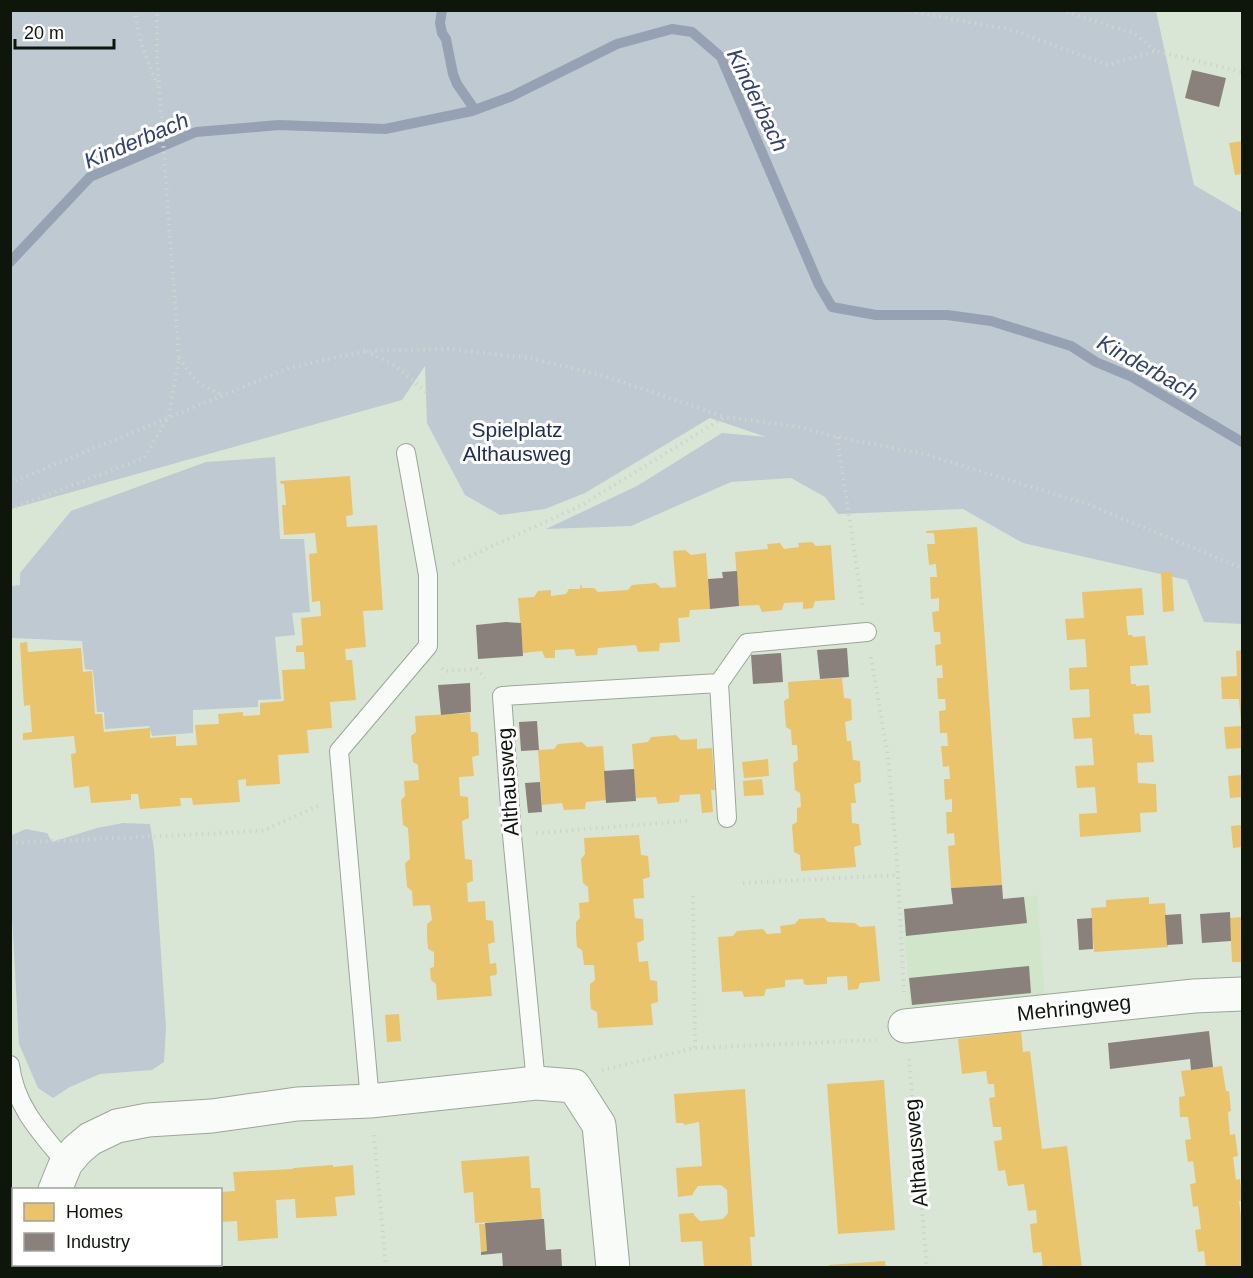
<svg xmlns="http://www.w3.org/2000/svg" width="1253" height="1278" viewBox="0 0 1253 1278" font-family="Helvetica,sans-serif">
	<style>
		.built { fill: #d0e5ca }
		.green { fill: #bec9d1 }
		.homes { fill: #e9c46a }
		.industry { fill: #8a817c }
		.lines { fill: none; stroke-linecap: round; stroke-linejoin: round }
		.stream { stroke: #96a2b4; stroke-width: 10 }
		.lane-casing { stroke: #9ba698; stroke-width: 20 }
		.street-casing { stroke: #9ba698; stroke-width: 35 }
		.path { stroke: #d0d3cf; stroke-width: 4; stroke-dasharray: 1.5 4.5; stroke-linecap: butt }
		.lane { stroke: #f9fbf9; stroke-width: 18 }
		.street { stroke: #f9fbf9; stroke-width: 33 }
		.labels { text-anchor: middle; stroke-width: 6; stroke-linejoin: round; paint-order: stroke }
		.park-label { font-size: 21px; fill: #212d5b; stroke: #fff }
		.street-label { font-size: 21px; fill: #0e160c; stroke: #fff }
		.water-label { font-size: 22px; font-style: italic; fill: #334170; stroke: #fff }
	</style>
	<rect width="100%" height="100%" fill="#d9e6d5"/>
	<path class="built" d="M1037,895L1045,997L910,1007L903,909Z"/>
	<path class="green" d="M11,11H1156L1194,185L1242,213V624L1204,622L1187,580L1023,543L963,509L838,514L825,497L791,478L731,482L631,526L546,529L637,486L722,433L766,437L710,418L585,493L545,509L500,515L465,495L427,423L425,366L402,400L11,509Z
		M275,457L280,539H304L310,612L292,613L295,635L275,637L281,699L258,700V707L193,710V733L152,736L149,726L105,729L104,712H97L93,670L85,669L82,641L11,638V586L20,585V573L71,511L206,462Z
		M123,823L150,824L154,849L166,1028L164,1062L152,1070L100,1074L70,1087L53,1098L38,1088L19,1044L11,897L12,835L26,829L47,833L52,842L97,828Z"/>
	<path class="homes" d="M1242,141V174L1235,175L1229,143Z
		M350,476L353,515L346,516L347,527L377,525L383,610L363,611L366,647L345,649L346,660H352L356,700L330,702L332,728L307,730L309,753L278,755L280,784L246,786V779L238,780L240,802L193,805L192,798H180L181,806L140,809L138,794H131V800L91,803L89,786L74,788L71,754L76,753L74,736L23,740V733L32,732L30,705L24,706L20,643L27,642L28,652L81,648L83,672L92,671L95,714H102L104,732L150,728V738L176,736V746L197,745L195,725L219,724L218,714L243,712V716L260,715V703L284,701L282,670L305,669L304,652H296V646L303,645L301,618L321,616L320,601L312,602L309,554L317,553L315,533L284,535L282,505H286L284,484H281L280,481Z
		M977,527L1002,885L951,888L948,846L955,845L954,833L947,834L946,812H952V799L945,800L944,779H950L949,766L943,767L941,746H948L947,733H940L939,711L946,710L945,699H938L937,678H943L942,665L936,666L935,645L941,644L940,632H934L932,612L939,611V598L931,599L930,577H937L936,564L929,565L927,544H935L934,533H926V531Z
		M812,542L816,546L831,545L835,600L815,601L813,608L803,609V602L784,603L782,610L762,612L759,605L739,606L735,552L768,549L767,544L780,543L784,549L799,547L798,543Z
		M685,550L691,555L706,553L710,609L690,610L689,617L678,618L680,642L660,643L659,651L638,652L636,645L598,648L597,655L576,656L574,649L555,650V658H545L542,651L523,653L518,598L534,597L538,591L551,590V596L566,594L569,589H580L581,583L582,588H594L598,592L628,590L632,585L656,583L661,588L676,587L673,551Z
		M1161,572H1172L1174,611L1163,612Z
		M1142,588L1144,615L1126,616L1128,635H1132L1133,637L1145,636L1148,665L1130,666L1131,684H1136V686L1149,685L1151,713L1133,714L1135,734L1139,733V735H1152L1154,762L1137,763L1138,783L1156,784L1157,812L1140,813L1141,832L1080,837L1079,814L1097,813L1095,787L1077,788L1075,766L1094,765L1092,738L1074,739L1072,718L1090,717L1089,689L1070,690L1069,668L1087,667L1085,639L1067,640L1065,619L1084,618L1082,592Z
		M1242,650V723L1241,724L1239,699H1222L1221,677L1237,676L1236,651Z
		M842,678L844,698L851,699L852,720L845,722L847,741H851L853,760L860,761L861,782L854,784L856,803H851L852,823L859,824L861,845L854,847L856,867L801,871L800,855L794,852L792,825L797,822V808L801,807L800,793L795,790L794,776L793,763L798,760L797,745H792L791,730L786,727L784,701L789,698L788,682Z
		M470,713L471,732H476L478,734L479,755L472,757L474,776L459,777L460,796L468,797L469,818L462,821L465,859L472,860L473,881L467,883L468,902L485,901L486,920L493,921L494,932L495,942L488,944L490,964L496,963L497,973L496,975L490,976L492,996L437,1000L436,984L431,980L430,968L434,967V952L428,949L427,936V924L432,920L430,905L413,906L412,891L407,887L405,863L410,859L408,828L403,825L401,800L405,796L404,781L419,780L418,765L413,762L411,736L416,732L415,716Z
		M1242,726V748L1226,749L1224,727Z
		M676,735L681,740L697,739V749L712,748L715,790H711L713,812L702,813L700,794L680,795L679,802L658,804L656,797L636,798L632,744L648,742L651,737Z
		M582,742L587,747L603,746L607,800L586,802L585,809L564,810L562,803L542,805L538,750L554,749L558,744Z
		M768,759L769,776L744,778L742,762Z
		M1242,775V797L1230,798L1228,776Z
		M762,779L764,795L744,796L743,781Z
		M1242,825V847L1233,848L1231,826Z
		M639,835L641,855L648,856L650,877L643,879L644,898L633,899L635,918L643,919L644,940L637,943L639,962L648,961L650,980L657,981L658,1002L651,1004L653,1025L598,1028L597,1012L591,1009L590,996V984L595,980L594,965H584L582,950L577,947L576,934V922L580,918L579,903L589,902L588,887L583,883L581,859L585,854L584,838Z
		M1149,897V904L1165,903L1168,947L1094,952L1091,908L1106,907V900Z
		M1242,917V962H1232L1230,918Z
		M824,918L828,922L855,923L860,927L875,926L880,981L860,983L858,989L848,990L847,976L827,977V984L806,985L804,984L803,979L785,980V987L766,989L764,996L744,997L742,991L722,992L718,937L733,936L737,931L749,930L763,929L767,934L781,933L780,926L795,924L799,919Z
		M399,1014L401,1041L387,1042L385,1015Z
		M1021,1031L1023,1052L1030,1051L1042,1149L1067,1146L1082,1268H1043L1041,1252L1033,1253L1030,1224L1037,1223L1036,1210L1028,1211L1024,1184L1008,1186L1005,1170L998,1171L994,1141L1002,1140L1001,1127H993L989,1098L995,1097L994,1084H988L986,1071L962,1074L958,1039Z
		M1222,1066L1226,1091H1229L1231,1111L1228,1112L1230,1135L1235,1134L1238,1156L1233,1157L1236,1180L1240,1179L1242,1195V1201H1239L1242,1224V1268H1206L1204,1251L1198,1252L1195,1230L1201,1229L1198,1206L1193,1207L1190,1184L1196,1183L1193,1161L1188,1162L1185,1140L1191,1139L1188,1117H1180L1179,1097L1185,1096L1181,1071Z
		M884,1080L895,1230L838,1234L827,1084Z
		M745,1089L755,1237H750L752,1268H704L702,1241L681,1242L679,1214L694,1213V1215L700,1221L723,1219L728,1213L727,1190L721,1185L698,1186L693,1193V1195L678,1197L676,1168L702,1166L699,1122L684,1125V1123H676L674,1094Z
		M529,1156L531,1188H540L542,1219L475,1223L473,1192L464,1193L461,1161Z
		M333,1165V1167L353,1165L355,1195L335,1197L337,1216L296,1218L295,1199L276,1200L278,1238L238,1241L237,1221L220,1222V1192L235,1191L233,1172L293,1169V1168Z
		M479,1224H485L487,1251L481,1252Z
		M885,1261L886,1268H829V1265Z"/>
	<path class="industry" d="M1192,70L1226,78L1219,107L1185,98Z
		M737,571L739,606L710,609L708,579L723,578L722,572Z
		M506,622L521,623L523,656L478,659L476,625Z
		M847,648L849,677L820,679L817,650Z
		M781,653L783,682L753,684L751,655Z
		M470,683L471,712L441,715L438,685Z
		M537,721L539,750L521,751L519,722Z
		M634,769L636,801L606,803L604,771Z
		M540,782L542,812L528,813L525,783Z
		M1002,885L1003,899L1024,897L1027,923L906,936L904,909L953,904L951,888Z
		M1230,912L1231,941L1202,943L1200,914Z
		M1181,914L1183,944L1167,945L1165,915Z
		M1092,918L1093,949L1079,950L1077,919Z
		M1029,966L1031,993L912,1005L909,978Z
		M1209,1031L1213,1067L1191,1070L1190,1059L1110,1069L1108,1043Z
		M542,1219H544L546,1250L561,1249L562,1268H503L502,1253L481,1255V1252L487,1251L485,1223Z"/>
	<g class="lines">
		<path class="stream" d="M442,10L440,23L442,33L446,39L453,74L457,84L475,110
			M10,262L90,177L196,132L279,125L385,129L472,111L510,97L617,44L672,29L692,32L721,57L819,285L832,307L876,315H947L991,321L1071,346L1096,362L1132,377L1242,442"/>
		<defs>
			<path id="lane" d="M719,683L747,643L867,632
				M10,1065C15,1106 40,1132 66,1163
				M536,1083L512,835L502,696L719,683L727,818
				M370,1101L339,751L428,646V575L406,453"/>
			<path id="street" d="M905,1026L1194,996L1242,994
				M55,1190L66,1163L77,1150L90,1139L117,1126L148,1120L212,1116L297,1104L370,1101L536,1083L574,1086L599,1125L613,1268
				M57,1264V1268"/>
		</defs>
		<use href="#lane" class="lane-casing"/>
		<use href="#street" class="street-casing"/>
		<path class="path" d="M134,10L141,43L157,85
			M904,10L1012,30L1108,65L1156,51L1242,72
			M1061,10L1135,34L1155,51
			M366,351L396,366L428,394
			M179,358C192,377 200,387 222,394
			M837,437L863,608
			M10,483L289,368L365,351L450,349L529,358L604,376L725,417
			M10,509L144,458L169,416L179,358L157,60V10
			M453,564L580,506L725,417L795,426L837,437L924,454L1087,504L1242,568
			M871,657L888,757L898,875L904,992
			M442,668L444,671L477,669L485,678
			M536,833L687,821
			M10,843L226,833L265,830L320,805
			M743,883L898,875
			M693,896L695,1048
			M909,1059L927,1268
			M602,1070L695,1048L876,1040
			M374,1135L386,1268"/>
		<use href="#lane" class="lane"/>
		<use href="#street" class="street"/>
	</g>
	<g class="labels">
		<g class="park-label">
			<text x="517" y="437">Spielplatz<tspan x="517" dy="24">Althausweg</tspan></text>
		</g>
		<g class="street-label">
			<text transform="translate(508 782) rotate(-94)" y="7">Althausweg</text>
			<text transform="translate(1074 1008) rotate(-6)" y="7">Mehringweg</text>
			<text transform="translate(916 1153) rotate(-95)" y="7">Althausweg</text>
		</g>
		<g class="water-label">
			<text transform="translate(758 100) rotate(64)" y="8">Kinderbach</text>
			<text transform="translate(136 140) rotate(-23)" y="8">Kinderbach</text>
			<text transform="translate(1148 367) rotate(29)" y="8">Kinderbach</text>
		</g>
	</g>
	<rect width="1253" height="1278" fill="none" stroke="#0e160c" stroke-width="24"/>
	<rect x="12" y="1188" width="210" height="78" fill="#ffffff" stroke="#9fa29e" stroke-width="1.5"/>
	<rect x="24" y="1203" width="30" height="18" fill="#e9c46a" stroke="#9fa29e" stroke-width="1.5"/>
	<text x="66" y="1218" font-size="18" fill="#0e160c">Homes</text>
	<rect x="24" y="1233" width="30" height="18" fill="#8a817c" stroke="#9fa29e" stroke-width="1.5"/>
	<text x="66" y="1248" font-size="18" fill="#0e160c">Industry</text>
	<path d="M15 39v9h99v-9" fill="none" stroke="#0e160c" stroke-width="3"/>
	<text x="24" y="39" font-size="18" fill="#0e160c" stroke="#ffffff" stroke-width="4.5" paint-order="stroke">20 m</text>
</svg>
